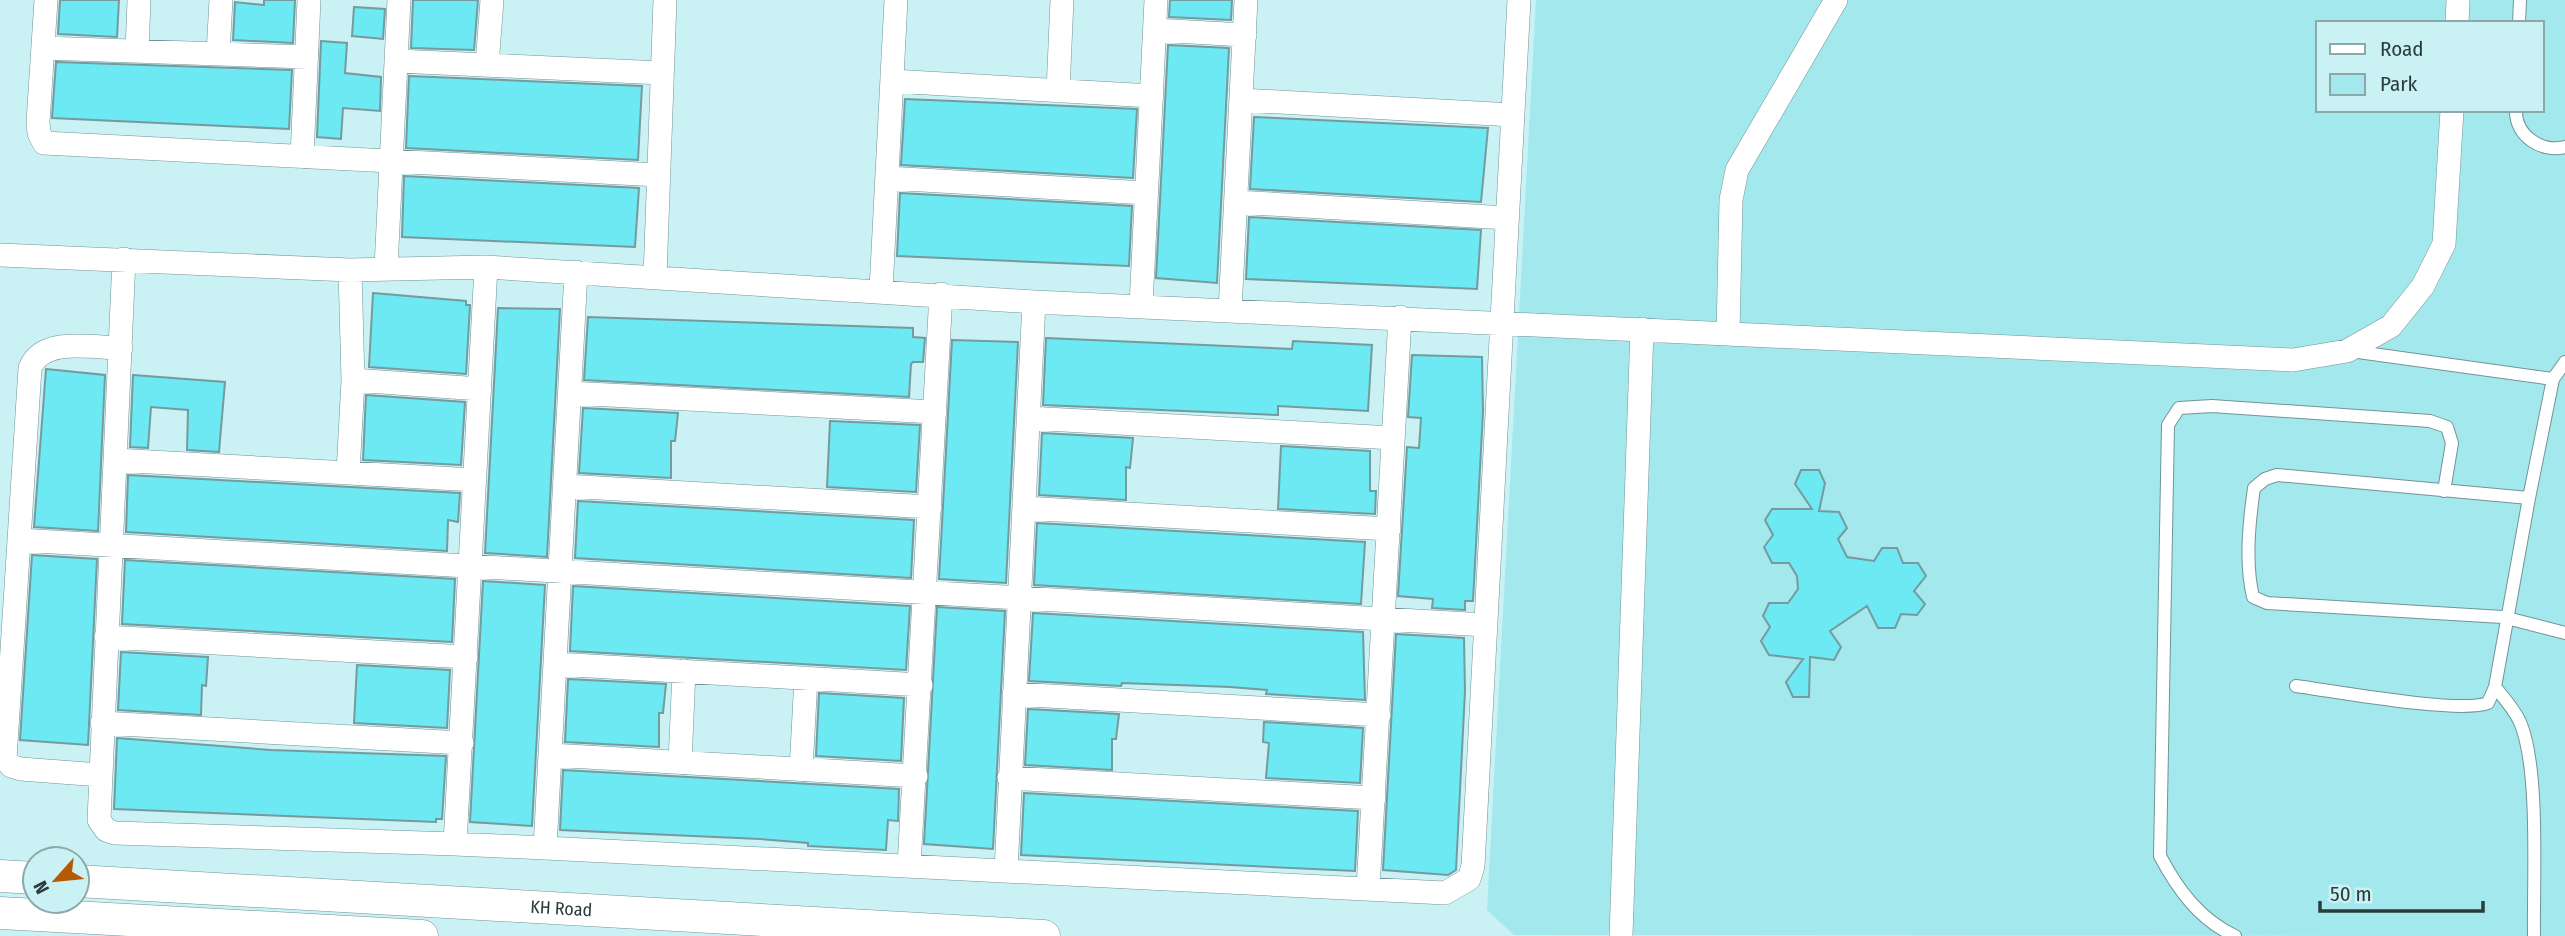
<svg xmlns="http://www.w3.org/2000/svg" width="2565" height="936" viewBox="0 0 2565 936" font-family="'Fira Sans Condensed',sans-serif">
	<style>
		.green { fill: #a3e8ed; fill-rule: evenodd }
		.building { fill: #6ce9f3; stroke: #769a9d; stroke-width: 2 }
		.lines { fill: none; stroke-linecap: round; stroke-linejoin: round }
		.service-casing { stroke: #719497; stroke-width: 14 }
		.minor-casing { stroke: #719497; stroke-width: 24 }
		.secondary-casing { stroke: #719497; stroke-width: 33 }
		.service { stroke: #fff; stroke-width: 12 }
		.minor { stroke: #fff; stroke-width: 23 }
		.secondary { stroke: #fff; stroke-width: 32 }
		.labels { text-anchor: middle; stroke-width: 6; stroke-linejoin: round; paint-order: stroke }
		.street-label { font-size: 18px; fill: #2c3c3d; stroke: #caf1f4 }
	</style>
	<rect width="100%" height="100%" fill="#caf1f4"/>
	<path class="green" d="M1536,0H2565V936L1514,935L1487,910ZM2318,23H2542V110H2318Z"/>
	<path class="building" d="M60,0H119L117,37L58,34Z
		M264,0H295L293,43L233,40L235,2L264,5Z
		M413,0H478L474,50L411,48Z
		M1170,0H1232L1231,20L1169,17Z
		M354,7L385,9L383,39L352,36Z
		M321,41L347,43L345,73L381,77L380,111L343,108L341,139L317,137Z
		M1168,45L1229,48L1217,283L1156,278Z
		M56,62L292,70L289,129L52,118Z
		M409,76L642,86L638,160L406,148Z
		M905,99L1137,109L1133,178L901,165Z
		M1254,117L1488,128L1481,202L1250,189Z
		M404,176L639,188L635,247L402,237Z
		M900,193L1132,206L1129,266L897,256Z
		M1249,217L1481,230L1477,289L1246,279Z
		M373,293L466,301V305H470L466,374L369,367Z
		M498,308L560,309L547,557L485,553Z
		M588,317L913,328V337L925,338L923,362H913L911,364L909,397L584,380Z
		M1046,338L1292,349L1293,341L1372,345L1368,411L1278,406V415L1043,405Z
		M952,340L1018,342L1006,583L939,579Z
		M1412,355L1482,357L1483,412L1473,601H1465V610L1432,608L1433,599L1398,596L1407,447L1419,448L1421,418L1408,417Z
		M46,369L105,375L98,531L34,527Z
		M133,375L225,382L219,452L187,450L188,410L151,407L148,448L130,447Z
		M366,395L465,402L461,465L363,460Z
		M583,408L678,413L675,441H671V478L579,473Z
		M830,421L920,425L916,492L827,487Z
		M1042,433L1133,438L1130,468L1126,467V500L1039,495Z
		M1281,446L1370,451V491H1376L1375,514L1278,509Z
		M1801,470H1819L1825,483L1819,511L1839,512L1847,528L1838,539L1847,557L1874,561L1882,548H1897L1903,563H1918L1926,576L1914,591L1925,604L1917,615L1901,614L1895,628H1878L1867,606L1830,631L1841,647L1834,660L1810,657L1809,697H1793L1786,682L1803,659L1769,655L1761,641L1770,627L1763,616L1769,603H1788L1798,589L1797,576L1789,563H1772L1764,547L1773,535L1765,520L1772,509H1812L1795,484Z
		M128,475L460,493L458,522L448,520L447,551L126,532Z
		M578,501L914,520L911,578L575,558Z
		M1037,523L1365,542L1361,604L1034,585Z
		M32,555L97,559L88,745L20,740Z
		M125,560L455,579L452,642L122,624Z
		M483,581L545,585L532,826L470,822Z
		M573,586L910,606L906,670L570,651Z
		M937,607L1005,611L993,849L924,844Z
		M1033,613L1363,632L1365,700L1266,694L1267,690L1230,687L1122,683L1121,686L1029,681Z
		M1396,634L1464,638L1465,691L1456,870L1448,875L1383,870Z
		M121,652L208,657L206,686L202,685L201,715L118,710Z
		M357,665L450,670L447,728L354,723Z
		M568,679L666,684L663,713H659V747L565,742Z
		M819,693L904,698L901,761L816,756Z
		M1028,709L1119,714L1116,739H1112V770L1025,765Z
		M1264,722L1363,728L1360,783L1266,778L1269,743L1263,742Z
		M117,738L271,750L446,756L442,819H436V822L114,809Z
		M563,770L899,789L898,821L888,820L886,850L808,846V843L760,839L560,830Z
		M1024,793L1358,811L1355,871L1021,855Z"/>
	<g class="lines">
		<defs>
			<path id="service" d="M2519,23L2520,0
				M2516,110C2515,136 2542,153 2565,147
				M2351,351L2553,379L2529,498L2277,475L2265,479L2254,488C2249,523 2245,563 2253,597L2267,603L2503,617L2565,633
				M2553,379L2565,362
				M2296,686C2334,691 2459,714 2488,703L2495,687L2529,498
				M2495,687C2504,698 2514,709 2520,722C2540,768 2533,883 2534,936
				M2235,936C2200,920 2178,890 2160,856L2168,425L2179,408L2212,406L2430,421L2447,427L2452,443L2444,491"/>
			<path id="minor" d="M46,0L38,122L39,133L44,143L659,175
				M2457,23L2458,0
				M1155,30L1245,35
				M43,48L307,57
				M137,51L139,0
				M218,54L221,0
				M397,61L662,73
				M487,65L492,0
				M892,81L1152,96
				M1058,91L1062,0
				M1241,100L1513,115
				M302,157L309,0
				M887,178L1146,193
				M1236,202L1507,218
				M0,255L350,270L486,267L1034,302L2293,360L2347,351L2391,326L2423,286L2444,244L2452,110
				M124,259L99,820L106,830L115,833L455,844
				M486,267L455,844L545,848L576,272
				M386,268L399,0
				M655,277L665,0
				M881,290L896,0
				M1141,306L1156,0
				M1230,310L1246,0
				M1728,333L1731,200L1737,170L1836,0
				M121,348C93,348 43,336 30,368L19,540L1486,625
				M353,380L480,389
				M570,393L935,412
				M1028,418L1393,438
				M115,460L475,480
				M348,473L353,380L350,270
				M565,486L930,507
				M1024,508L1389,529
				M19,540L5,759L11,766L21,769L100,775
				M106,637L466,657
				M556,664L921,685
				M1014,694L1379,715
				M102,723L462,743
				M551,755L916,776
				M680,763L684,671
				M801,770L806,678
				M1009,778L1374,798
				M545,848L1445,893L1469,879L1473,866L1519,0
				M909,866L941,294
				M1006,871L1034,302
				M1368,889L1400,317
				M1621,936L1642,329"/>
			<g id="secondary">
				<path d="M0,876L35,878"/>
				<path id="s1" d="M77,881L1044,936"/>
				<path d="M0,913L422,936"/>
			</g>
		</defs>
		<use href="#service" class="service-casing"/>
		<use href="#minor" class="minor-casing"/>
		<use href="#secondary" class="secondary-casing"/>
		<use href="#service" class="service"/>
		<use href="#minor" class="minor"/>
		<use href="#secondary" class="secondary"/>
	</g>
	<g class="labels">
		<g class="street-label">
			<text dy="6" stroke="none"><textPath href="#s1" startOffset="485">KH Road</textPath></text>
		</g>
	</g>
	<rect x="2316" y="21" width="228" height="91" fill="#caf1f4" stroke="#8ba9ab" stroke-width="2"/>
	<rect x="2330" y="44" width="35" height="10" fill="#ffffff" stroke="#8ba9ab" stroke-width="2"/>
	<text x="2380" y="56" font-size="21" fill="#2c3c3d">Road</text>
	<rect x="2330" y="74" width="35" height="21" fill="#a3e8ed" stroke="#8ba9ab" stroke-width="2"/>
	<text x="2380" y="91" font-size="21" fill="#2c3c3d">Park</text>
	<g transform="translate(56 880) rotate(243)"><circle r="33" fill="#caf1f4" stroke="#8ba9ab" stroke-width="2"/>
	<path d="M0-5L12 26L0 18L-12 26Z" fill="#b65904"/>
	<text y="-10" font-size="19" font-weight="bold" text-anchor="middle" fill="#2c3c3d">N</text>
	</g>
	<path d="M2320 901v10h163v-10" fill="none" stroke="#2c3c3d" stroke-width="3.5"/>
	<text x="2330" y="901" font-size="21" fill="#2c3c3d" stroke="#caf1f4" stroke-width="5" paint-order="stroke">50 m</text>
</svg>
